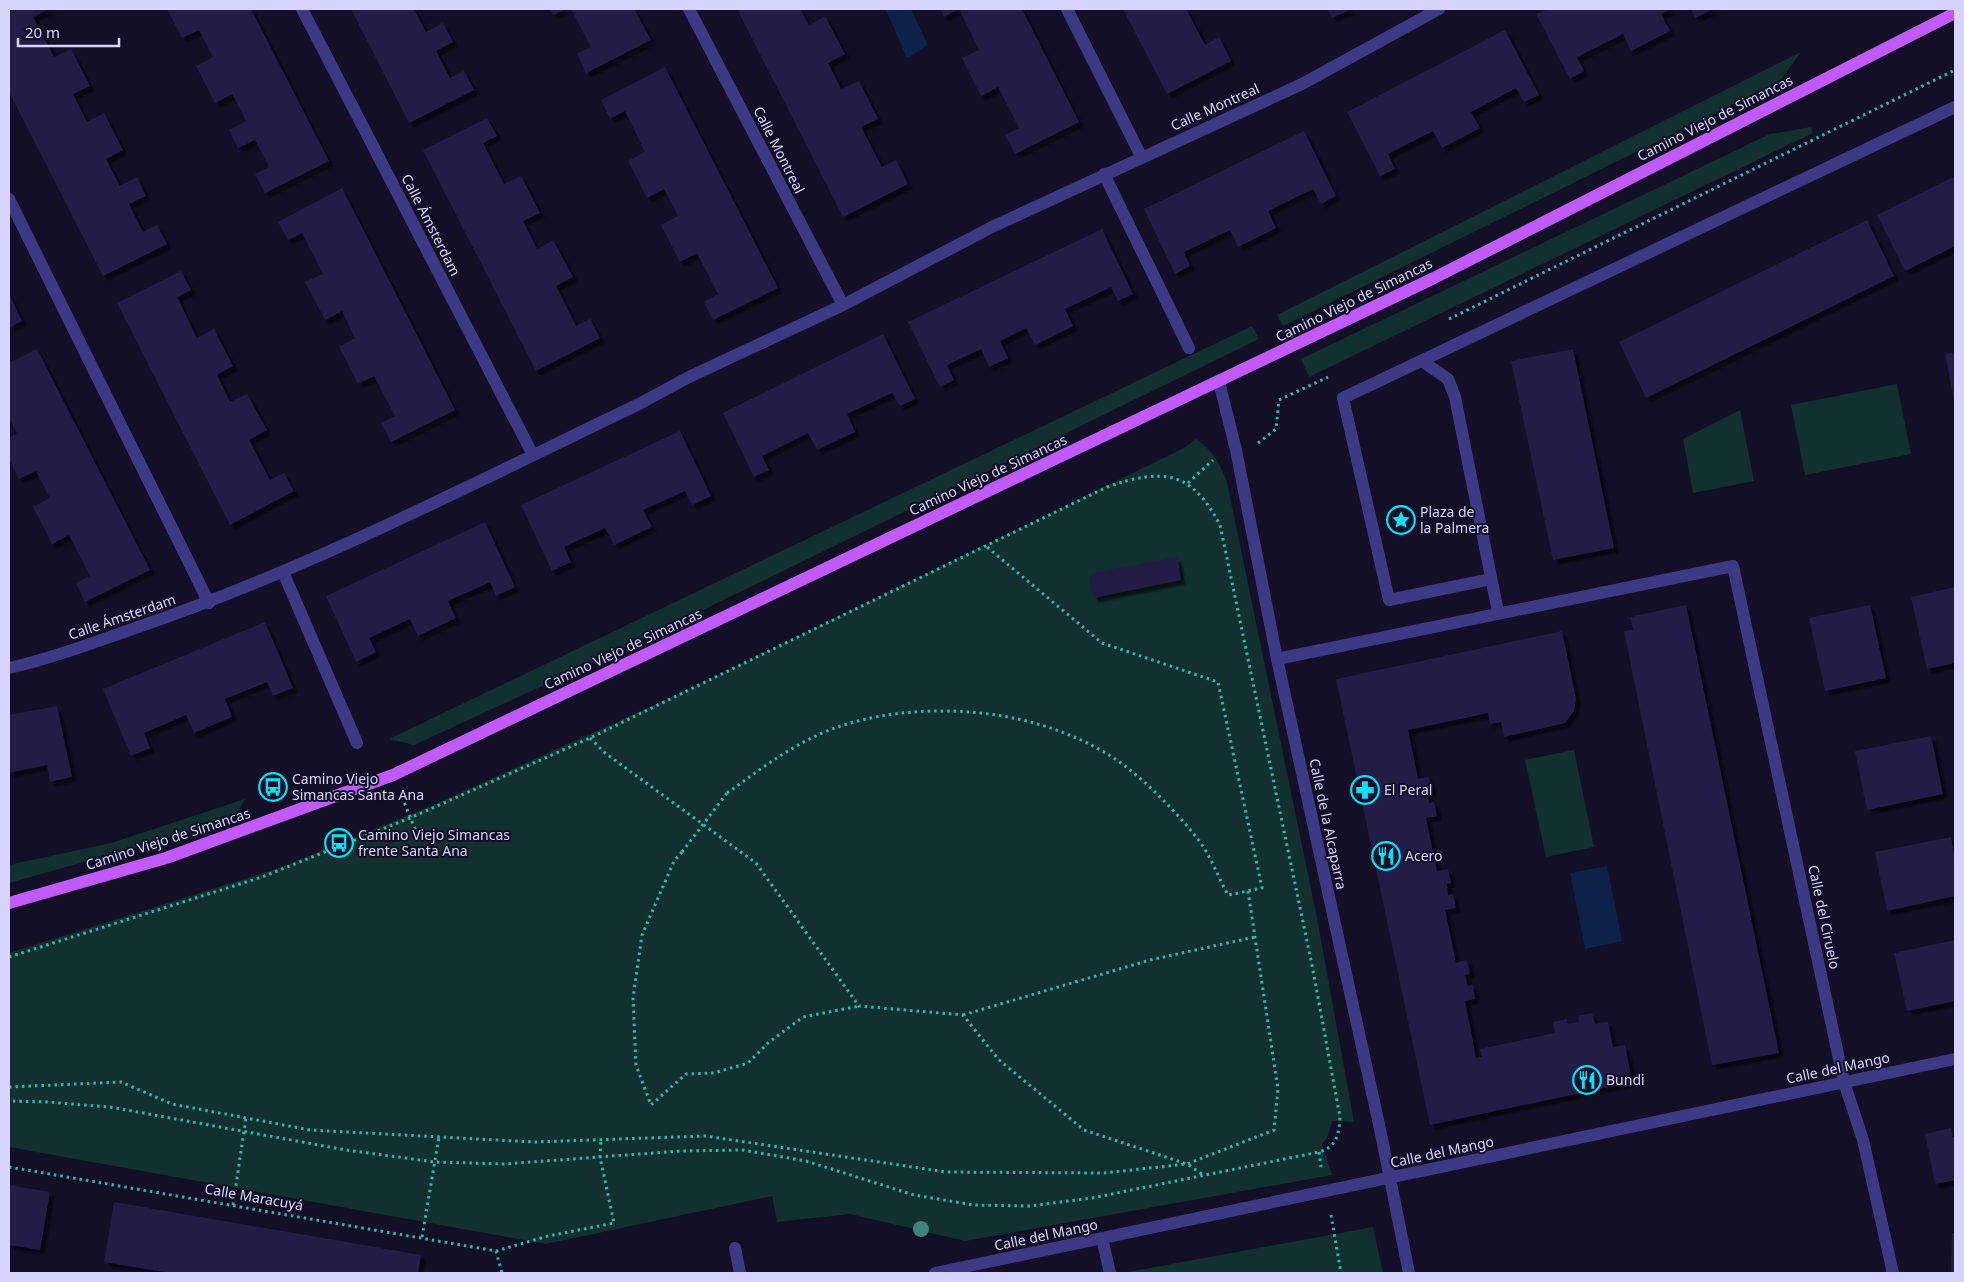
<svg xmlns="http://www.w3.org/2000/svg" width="1964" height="1282" viewBox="0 0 1964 1282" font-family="'Noto Sans',sans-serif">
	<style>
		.green { fill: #12302f }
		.water { fill: #0c2248 }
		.building { fill: #241b47; filter: url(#shadow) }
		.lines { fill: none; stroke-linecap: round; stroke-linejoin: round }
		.path { stroke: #2fb8b0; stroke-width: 3; stroke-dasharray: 2.5 4; stroke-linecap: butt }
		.minor { stroke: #3d3a85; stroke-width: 12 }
		.major { stroke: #c25bff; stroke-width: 12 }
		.path-bridge { stroke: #2fb8b0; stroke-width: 3; stroke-dasharray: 2.5 4; stroke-linecap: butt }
		.tree { fill: #3d827b }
		.labels { text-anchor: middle; stroke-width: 4; stroke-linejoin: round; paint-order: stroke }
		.street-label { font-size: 14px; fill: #d9d4ff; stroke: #130f26 }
		.poi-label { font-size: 14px; fill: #d9d4ff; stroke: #130f26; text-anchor: start }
	</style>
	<defs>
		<filter id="shadow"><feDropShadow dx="4.5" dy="4.5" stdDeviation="1" flood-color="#0009"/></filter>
	</defs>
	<rect width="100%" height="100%" fill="#130f26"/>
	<path class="green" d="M1801,52L1780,81L1283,326L1277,315Z
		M1811,127L1813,133L1309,377L1301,359L1770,134Z
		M1252,326L1259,339L633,644L414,745L389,739Z
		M1897,384L1911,454L1805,475L1791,405Z
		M1740,410L1754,481L1693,493L1683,439Z
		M1196,439C1213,451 1220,463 1227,482L1317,918L1354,1122L1332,1121L1327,1138L1322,1144L1332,1175L965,1241L850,1214L777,1222L772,1196L546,1244L9,1147V953L279,868L431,806L698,685L1184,448Z
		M1574,750L1594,847L1546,857L1525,760Z
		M245,799L234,820L9,883V865L111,843Z
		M1373,1227L1383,1273L1128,1272Z"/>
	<path class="water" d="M911,9L928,45L907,58L886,10Z
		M1607,866L1622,941L1585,949L1570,873Z"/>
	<path class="building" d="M9,9H49L33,17L54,57L71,49L90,86L73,94L87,122L104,113L123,150L106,159L120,186L137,177L146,196L129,204L143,232L157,225L167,244L103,276L9,92Z
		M167,9H251L329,161L265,193L255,174L269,167L255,140L238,148L229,130L246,121L232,94L215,103L196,66L213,57L199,30L182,38Z
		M351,9H414L426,32L443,23L453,42L436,51L450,78L464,71L474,90L409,123Z
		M550,9H565L553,15Z
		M571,9H634L651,40L586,73L577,54L591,47Z
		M737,9H800L809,25L825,16L845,54L828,63L841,89L859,81L878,119L861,127L882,167L896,160L908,184L843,217Z
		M940,9H1022L1079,122L1015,154L1005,135L1019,128L998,87L981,96L962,58L979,50L959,9L944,17Z
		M1123,9H1186L1205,45L1219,37L1231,61L1167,94Z
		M1327,9H1352L1332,18Z
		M1548,9H1672L1661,14L1670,31L1631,51L1623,34L1577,57L1584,71L1570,79L1536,14Z
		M1691,9H1713L1695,18Z
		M1505,30L1539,95L1524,102L1516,88L1471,112L1480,128L1442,148L1433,131L1388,154L1395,169L1380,176L1347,112Z
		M665,67L778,288L713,320L704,302L718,294L697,253L680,262L661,225L678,216L664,189L647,198L628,161L645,152L625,111L610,119L601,100Z
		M487,118L497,136L483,143L504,184L521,176L540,213L523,221L537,249L553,240L573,277L556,286L576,326L590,319L600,338L536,371L423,150Z
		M1304,131L1336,196L1321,204L1313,189L1268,211L1276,228L1238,247L1230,230L1184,252L1190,266L1175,274L1144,209Z
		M1955,176V246L1905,271L1877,215Z
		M342,188L455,410L391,442L381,423L395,416L374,376L358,384L339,347L355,338L342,311L325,320L305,282L323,274L302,233L288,240L278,222Z
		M1867,220L1894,276L1646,398L1619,342Z
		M1102,229L1133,294L1118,301L1111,287L1065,309L1073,326L1035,345L1026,328L1000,341L1008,358L989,367L981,349L947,365L954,380L940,387L908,322Z
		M181,271L191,290L177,297L197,338L214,329L233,366L217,375L230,402L247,394L267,430L249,440L270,480L284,473L294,491L230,525L117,303Z
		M9,294L22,321L9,328Z
		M883,334L915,399L900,406L892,393L847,414L855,432L817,450L808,433L762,456L769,470L754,477L723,413Z
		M37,349L150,570L85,602L76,583L90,576L69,535L52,544L33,507L50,498L36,471L19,479L9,459V438L17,433L9,417V363Z
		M1573,349L1614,548L1553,560L1511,361Z
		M1955,352V400H1954L1945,354Z
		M680,431L711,496L692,505L685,491L643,510L652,527L614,545L605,528L564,547L571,562L552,571L521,505Z
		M485,522L515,587L496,596L490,582L448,601L456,618L418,636L410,619L369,638L376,652L356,662L326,596Z
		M1177,557L1181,580L1093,598L1089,574Z
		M1955,587V663L1927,669L1911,597Z
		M1686,605L1779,1053L1712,1065L1624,631L1633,630L1630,617Z
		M1870,605L1886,678L1825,691L1809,618Z
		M265,622L293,688L273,696L267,682L225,699L232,717L194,733L186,715L144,733L150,748L131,756L103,689Z
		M1562,631L1576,699L1574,711L1565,723L1504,737L1501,722L1490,724L1488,713L1408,730L1418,779L1429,777L1432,791L1427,792L1429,803L1434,802L1437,816L1426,818L1437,871L1448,869L1451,883L1447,884L1448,895L1453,894L1456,908L1445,910L1456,963L1467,960L1470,974L1465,975L1468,986L1473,985L1475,999L1465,1001L1476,1058L1482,1057L1480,1049L1555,1033L1553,1022L1567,1019L1568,1024L1573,1023L1579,1021L1578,1016L1592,1013L1595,1024L1608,1022L1613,1047L1625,1045L1632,1082L1430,1125L1336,679Z
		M57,706L72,777L50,782L47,765L9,773V715Z
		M1931,736L1943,794L1867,810L1855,751Z
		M1951,837L1955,858V896L1887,911L1875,852Z
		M1955,940V1001L1907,1011L1894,953Z
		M1951,1128L1953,1137H1955V1180L1935,1184L1925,1134Z
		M9,1185L50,1192L40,1250L9,1245Z
		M114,1202L421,1255L418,1273H170L104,1262Z
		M1952,1233H1955V1273H1951Z"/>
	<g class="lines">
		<path class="path" d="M1449,319L1955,70
			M1258,443L1276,429L1279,400L1328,377
			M1188,483L1213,460
			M590,738L605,753L756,863L859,1006L963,1015L998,1059L1084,1130L1187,1164L1205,1176
			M727,793C765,766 802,737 847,724C935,698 1050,710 1125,766C1152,787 1176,812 1197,838C1210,854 1218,877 1228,895L1262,888L1218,682L1102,643L987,547
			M402,797L418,836
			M682,852L674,861L642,935L633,998L636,1065L651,1105L686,1074L714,1073L748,1063L768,1043L803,1017L859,1006
			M9,957L262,877L410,818L590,738L1107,487C1163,468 1191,470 1220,525L1312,965L1340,1117C1339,1134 1337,1147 1319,1152L1092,1198L1030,1206L974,1205L914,1195L806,1161L743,1150L680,1151L505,1164L435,1162L346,1150L110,1107L47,1102L9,1101
			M963,1015L1150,960L1255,937
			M9,1087L121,1082L172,1104L310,1130L534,1142L705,1136L946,1172L1104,1173L1187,1164L1274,1130L1278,1089L1248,891
			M1319,1152L1321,1167
			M9,1167L496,1251L548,1236L614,1223L600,1157L601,1140
			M233,1205L246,1118
			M1331,1215L1341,1273
			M422,1237L439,1137
			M496,1251L502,1273"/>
		<path class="minor" d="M302,9L533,455
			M689,9L843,305
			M1067,9L1141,156
			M1104,174L1189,348
			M9,199L209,603
			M1422,361L1448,379L1455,397L1498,612
			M1219,382L1236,450L1277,659L1380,1129L1409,1273
			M283,572L357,743
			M1491,579L1389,600L1343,398L1955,107
			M1277,659L1733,566L1844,1082L1863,1140L1893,1273
			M9,668C53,658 95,642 138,627C311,568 474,483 639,404L689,377L843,305L992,227L1302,84L1439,9
			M1102,1238L1110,1273
			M735,1248L740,1273
			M935,1273L1955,1059"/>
		<path class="major" d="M9,903L166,858L393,775L1434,278L1955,13"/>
		<path class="path-bridge" d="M682,852L727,793"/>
	</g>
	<circle class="tree" cx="921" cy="1229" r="8"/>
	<defs>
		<symbol id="sight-ring" viewBox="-11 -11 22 22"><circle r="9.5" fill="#130f26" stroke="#00e5ff" stroke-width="1.5"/><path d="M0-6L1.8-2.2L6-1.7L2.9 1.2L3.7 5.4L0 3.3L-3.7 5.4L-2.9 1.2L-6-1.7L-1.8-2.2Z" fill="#00e5ff"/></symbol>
		<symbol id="bus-ring" viewBox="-11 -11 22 22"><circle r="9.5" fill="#130f26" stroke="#00e5ff" stroke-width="1.5"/><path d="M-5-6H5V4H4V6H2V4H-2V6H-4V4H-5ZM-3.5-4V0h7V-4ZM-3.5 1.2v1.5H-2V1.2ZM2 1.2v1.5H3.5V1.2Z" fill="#00e5ff"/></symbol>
		<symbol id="pharmacy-ring" viewBox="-11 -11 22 22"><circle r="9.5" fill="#130f26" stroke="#00e5ff" stroke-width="1.5"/><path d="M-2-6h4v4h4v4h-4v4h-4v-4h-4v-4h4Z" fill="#00e5ff"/></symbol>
		<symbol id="restaurant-ring" viewBox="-11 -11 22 22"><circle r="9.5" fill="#130f26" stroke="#00e5ff" stroke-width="1.5"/><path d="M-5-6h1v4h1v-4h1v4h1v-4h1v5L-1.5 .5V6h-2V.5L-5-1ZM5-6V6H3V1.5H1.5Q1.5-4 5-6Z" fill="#00e5ff"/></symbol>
	</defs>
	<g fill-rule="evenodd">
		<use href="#sight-ring" x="1385" y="504" width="32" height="32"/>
		<use href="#bus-ring" x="257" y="771" width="32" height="32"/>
		<use href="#pharmacy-ring" x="1349" y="774" width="32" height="32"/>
		<use href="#bus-ring" x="323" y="827" width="32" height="32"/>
		<use href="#restaurant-ring" x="1370" y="840" width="32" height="32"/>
		<use href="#restaurant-ring" x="1571" y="1064" width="32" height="32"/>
	</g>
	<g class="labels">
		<g class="street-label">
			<text transform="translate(1215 107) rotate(-24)" y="5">Calle Montreal</text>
			<text transform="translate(1715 118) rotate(-27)" y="5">Camino Viejo de Simancas</text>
			<text transform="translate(779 150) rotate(63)" y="5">Calle Montreal</text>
			<text transform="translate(431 225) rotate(63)" y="5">Calle Ámsterdam</text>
			<text transform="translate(1354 300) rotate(-26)" y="5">Camino Viejo de Simancas</text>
			<text transform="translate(988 475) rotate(-25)" y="5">Camino Viejo de Simancas</text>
			<text transform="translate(122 617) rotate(-19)" y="5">Calle Ámsterdam</text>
			<text transform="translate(623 649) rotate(-25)" y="5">Camino Viejo de Simancas</text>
			<text transform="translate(1328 824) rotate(78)" y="5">Calle de la Alcaparra</text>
			<text transform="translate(168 839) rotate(-18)" y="5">Camino Viejo de Simancas</text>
			<text transform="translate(1824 917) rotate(78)" y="5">Calle del Ciruelo</text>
			<text transform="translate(1838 1068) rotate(-12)" y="5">Calle del Mango</text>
			<text transform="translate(1442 1152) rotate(-12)" y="5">Calle del Mango</text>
			<text transform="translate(254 1197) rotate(10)" y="5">Calle Maracuyá</text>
			<text transform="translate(1046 1235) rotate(-12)" y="5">Calle del Mango</text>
		</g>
		<g class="poi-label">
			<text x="1420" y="517">Plaza de<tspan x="1420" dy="16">la Palmera</tspan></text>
			<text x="292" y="784">Camino Viejo<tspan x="292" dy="16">Simancas Santa Ana</tspan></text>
			<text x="1384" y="795">El Peral</text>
			<text x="358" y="840">Camino Viejo Simancas<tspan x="358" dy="16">frente Santa Ana</tspan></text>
			<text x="1405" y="861">Acero</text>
			<text x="1606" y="1085">Bundi</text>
		</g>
	</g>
	<rect width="1964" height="1282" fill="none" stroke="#d9d4ff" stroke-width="20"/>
	<path d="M18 38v8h101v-8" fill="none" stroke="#d9d4ff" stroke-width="2.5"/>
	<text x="25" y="38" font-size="15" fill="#d9d4ff" stroke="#130f26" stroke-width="4" paint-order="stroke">20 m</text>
</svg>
